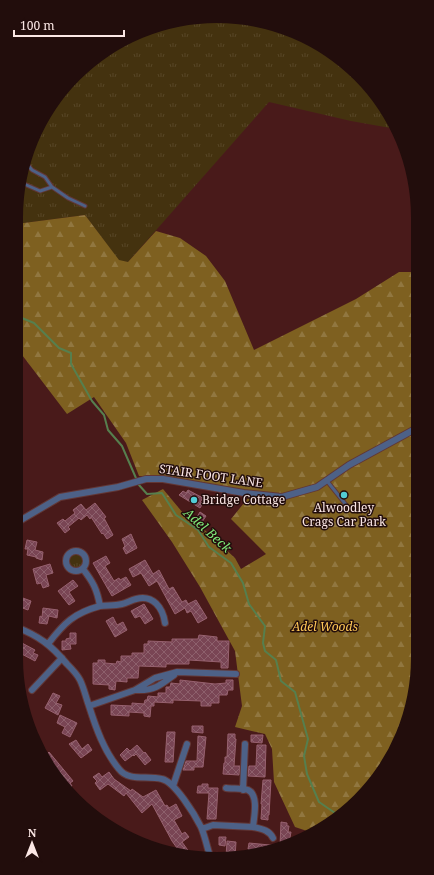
<svg xmlns="http://www.w3.org/2000/svg" width="434" height="875" viewBox="0 0 434 875" font-family="'Noto Serif',serif">
	<style>
		.grass { fill: url(#grass-tufts) }
		.forest { fill: url(#forest-firs) }
		.lines { fill: none; stroke-linecap: round; stroke-linejoin: round }
		.stream { stroke: #567f4e; stroke-width: 2 }
		.building { fill: url(#building-cross-hatch); stroke: #97616f }
		.service-casing { stroke: #623736; stroke-width: 5 }
		.minor-casing { stroke: #623736; stroke-width: 8 }
		.service { stroke: #4d6187; stroke-width: 3 }
		.minor { stroke: #4d6187; stroke-width: 6 }
		.poi-dot { fill: #52ccd5; stroke: #220d0c; stroke-width: 1.5 }
		.labels { text-anchor: middle; stroke-width: 3; stroke-linejoin: round; paint-order: stroke }
		.street-label { font-size: 12px; fill: #fbe7e5; stroke: #220d0c }
		.poi-label { font-size: 12px; fill: #fbe7e5; stroke: #220d0c; text-anchor: start }
		.park-label { font-size: 12px; font-style: italic; fill: #fdc656; stroke: #220d0c }
		.water-label { font-size: 13px; font-style: italic; fill: #7ee677; stroke: #220d0c }
	</style>
	<defs>
		<pattern id="grass-tufts" width="24" height="20" patternUnits="userSpaceOnUse"><rect width="24" height="20" fill="#44320f"/><path d="M3 7l-1-3M5 7V3M7 7l1-3M15 17l-1-3M17 17v-4M19 17l1-3" fill="none" stroke="#574626"/></pattern>
		<pattern id="forest-firs" width="22" height="20" patternUnits="userSpaceOnUse"><rect width="22" height="20" fill="#7e6020"/><path d="M5 1l3.5 6h-7zM16 11l3.5 6h-7z" fill="#917740"/></pattern>
		<pattern id="building-cross-hatch" width="8" height="8" patternUnits="userSpaceOnUse"><rect width="8" height="8" fill="#794554"/><path d="M0 0l8 8M0 8l8-8" fill="none" stroke="#8d606c"/></pattern>
	</defs>
	<rect width="100%" height="100%" fill="#491a1a"/>
	<path class="grass" d="M230,16L306,37L340,58L377,95L396,129L351,121L269,102L128,262L119,261L85,215L16,224V204L37,128L84,66L152,27Z
		M69 561a7 7 0 1 1 14 0a7 7 0 1 1-14 0Z"/>
	<path class="forest" d="M85,215L119,260L128,262L156,231L180,238L206,256L225,281L254,350L356,299L399,272H413L417,275L418,671L397,747L359,800L313,833L295,827L274,782L272,749L265,734L235,727L242,706L235,651L200,587L172,542L142,500L163,489L183,513L196,522L235,558L241,569L266,554L231,519L253,492L168,476H139L126,443L94,397L67,414L16,347V224Z"/>
	<g class="lines">
		<path class="stream" d="M16,293L19,296L17,316L34,323L59,348L71,353V364L92,401L104,415L108,430L122,446L139,485L147,494L162,493L176,515L198,530L209,547L231,563L243,583L249,604L265,626L263,643L265,651L276,660L281,681L295,692L308,739L304,756L307,774L319,802L338,815"/>
	</g>
	<path class="building" d="M188,490L203,498L200,502L203,503L200,508L179,495L183,491L186,493Z
		M95,503L106,517L104,518L113,535L107,539L103,533L102,534L91,517L90,519L87,515L81,520L79,518L68,527L70,529L65,533L57,523L63,519L65,521L75,513L73,510L81,504L86,510Z
		M200,512L206,516L202,522L196,519Z
		M131,534L137,548L126,554L123,548L125,546L122,539Z
		M27,540L37,542L35,550L43,552L42,560L36,558V557L27,555L28,549H25Z
		M106,556L110,563L105,566L114,581L119,578L120,580L126,577L131,585L112,596L93,563Z
		M145,560L153,574L159,570L169,589L173,587L182,602L186,600L188,604L196,600L207,618L198,623L191,611L187,613L185,608L175,614L157,581L149,586L141,573L133,577L129,569Z
		M50,564L53,573L46,575L49,586L43,588L41,583L37,584L33,569Z
		M73,580L78,586L69,592L75,601L69,605L58,591Z
		M20,597L31,601L28,610L17,606Z
		M144,604L153,619L145,624L140,616L135,618L131,611Z
		M43,608L58,610L57,618L49,616L47,624L39,623L40,616L42,617Z
		M113,617L117,625L123,622L127,630L115,637L106,621Z
		M70,633H76V644H70L71,649L62,650V641H66V639L70,638Z
		M199,635L217,637V641H229L228,668H221V662L189,660V664H166V667L139,666L138,678H127V682L116,681L115,690L109,689V685L93,684V663H98V660H105V663L116,664L117,661L121,662V656H132V653H144V644H148V641L172,642V639H198Z
		M16,642L20,644V642L35,650L33,653L38,655L35,661L16,651Z
		M180,680L215,684L226,683V680H233V690H228L227,695H219V703H211V706H201V701L173,700V703L154,702V706H151L150,717L144,716V713L129,712V716L111,715V705L132,706V703L144,704L145,700H147L148,696L158,697V693H166V687H170L171,683L180,684Z
		M53,693L60,696L56,703L62,705L58,715L45,708Z
		M60,715L77,723L70,737L62,733L65,727L57,723Z
		M192,726H203V733L192,732Z
		M167,732H175L173,762H165Z
		M228,734H235V739H236L234,766H240L239,775L223,774L224,763H225V757H227Z
		M251,735H263L262,743L251,742Z
		M198,736L206,737L203,767H194V770H183L186,761H197Z
		M76,740L82,749L88,744L92,750L81,758L69,744Z
		M137,745L144,753L145,752L151,760L145,765L136,754L134,756L133,755L125,761L120,755L127,748L130,751Z
		M257,745H266L265,777L248,776L249,766H256Z
		M49,752L73,781L70,783L72,786L68,789L50,767L45,756Z
		M109,772L114,779L131,791L132,789L143,797L156,790L165,806L167,805L169,808L176,804L182,816L174,820L182,834L185,832L189,837L182,842L192,856L182,855L172,841L152,804L142,813L126,793L124,796L108,784L100,790L95,783L97,781L93,777L99,773L102,777Z
		M263,780H271L269,815H268V820L261,819L262,804H261Z
		M202,784H208V788H218L216,819H207L209,793H197L198,786H202Z
		M281,822L287,823V826H289L288,832H291L289,843L280,846Z
		M219,837H226L225,846L219,845Z
		M227,841L236,842L235,857H226Z
		M249,843L280,846L258,853H253V850L248,849Z"/>
	<g class="lines">
		<defs>
			<path id="service" d="M27,164L32,170L45,177L52,187
				M22,183L40,191L52,187L68,198L85,206
				M327,481L347,506"/>
			<path id="minor" d="M16,523L60,497L118,487L146,479H163L244,493L282,497L317,487L349,465L417,428
				M66 561a10 10 0 1 1 20 0a10 10 0 1 1-20 0Z
				M100,606C107,605 114,606 122,604C127,603 131,600 136,599C153,594 163,608 165,623
				M16,627C39,636 51,645 67,664C72,669 77,674 80,680C84,688 86,698 89,706C96,728 104,751 119,769C129,782 147,775 162,779C175,782 195,815 201,827C205,836 207,847 210,856
				M48,644C64,623 74,613 100,606C97,589 93,582 83,569
				M32,690L62,658
				M136,690C154,691 161,685 174,675
				M89,706L135,690L155,678L177,672L236,674
				M173,786L187,744
				M243,790L245,744
				M253,827C262,829 269,830 273,838
				M202,829L213,825L253,827C254,817 259,795 248,790C242,788 232,789 226,788"/>
		</defs>
		<use href="#service" class="service-casing"/>
		<use href="#minor" class="minor-casing"/>
		<use href="#service" class="service"/>
		<use href="#minor" class="minor"/>
	</g>
	<g class="poi-dot">
		<circle cx="344" cy="495" r="4"/>
		<circle cx="194" cy="500" r="4"/>
	</g>
	<g class="labels">
		<g class="street-label">
			<text transform="translate(211 476) rotate(8)" y="4">STAIR FOOT LANE</text>
		</g>
		<g class="poi-label">
			<text x="202" y="504">Bridge Cottage</text>
			<text x="344" y="512" text-anchor="middle">Alwoodley<tspan x="344" dy="14">Crags Car Park</tspan></text>
		</g>
		<g class="park-label">
			<text x="325" y="631">Adel Woods</text>
		</g>
		<g class="water-label">
			<text transform="translate(208 530) rotate(42)" y="5">Adel Beck</text>
		</g>
	</g>
	<path d="M0 0H434V875H0ZM217 23H217A194 194 0 0 1 411 217V658A194 194 0 0 1 217 852H217A194 194 0 0 1 23 658V217A194 194 0 0 1 217 23Z" fill="#220d0c" fill-rule="evenodd"/>
	<g transform="translate(32 843)" stroke="#220d0c" stroke-width="3" paint-order="stroke">
	<path d="M0-3L7 15L0 10L-7 15Z" fill="#fbe7e5"/>
	<text y="-6" font-size="11" font-weight="bold" text-anchor="middle" fill="#fbe7e5">N</text>
	</g>
	<path d="M14 30v6h110v-6" fill="none" stroke="#fbe7e5" stroke-width="2"/>
	<text x="20" y="30" font-size="12" fill="#fbe7e5" stroke="#220d0c" stroke-width="3" paint-order="stroke">100 m</text>
</svg>
